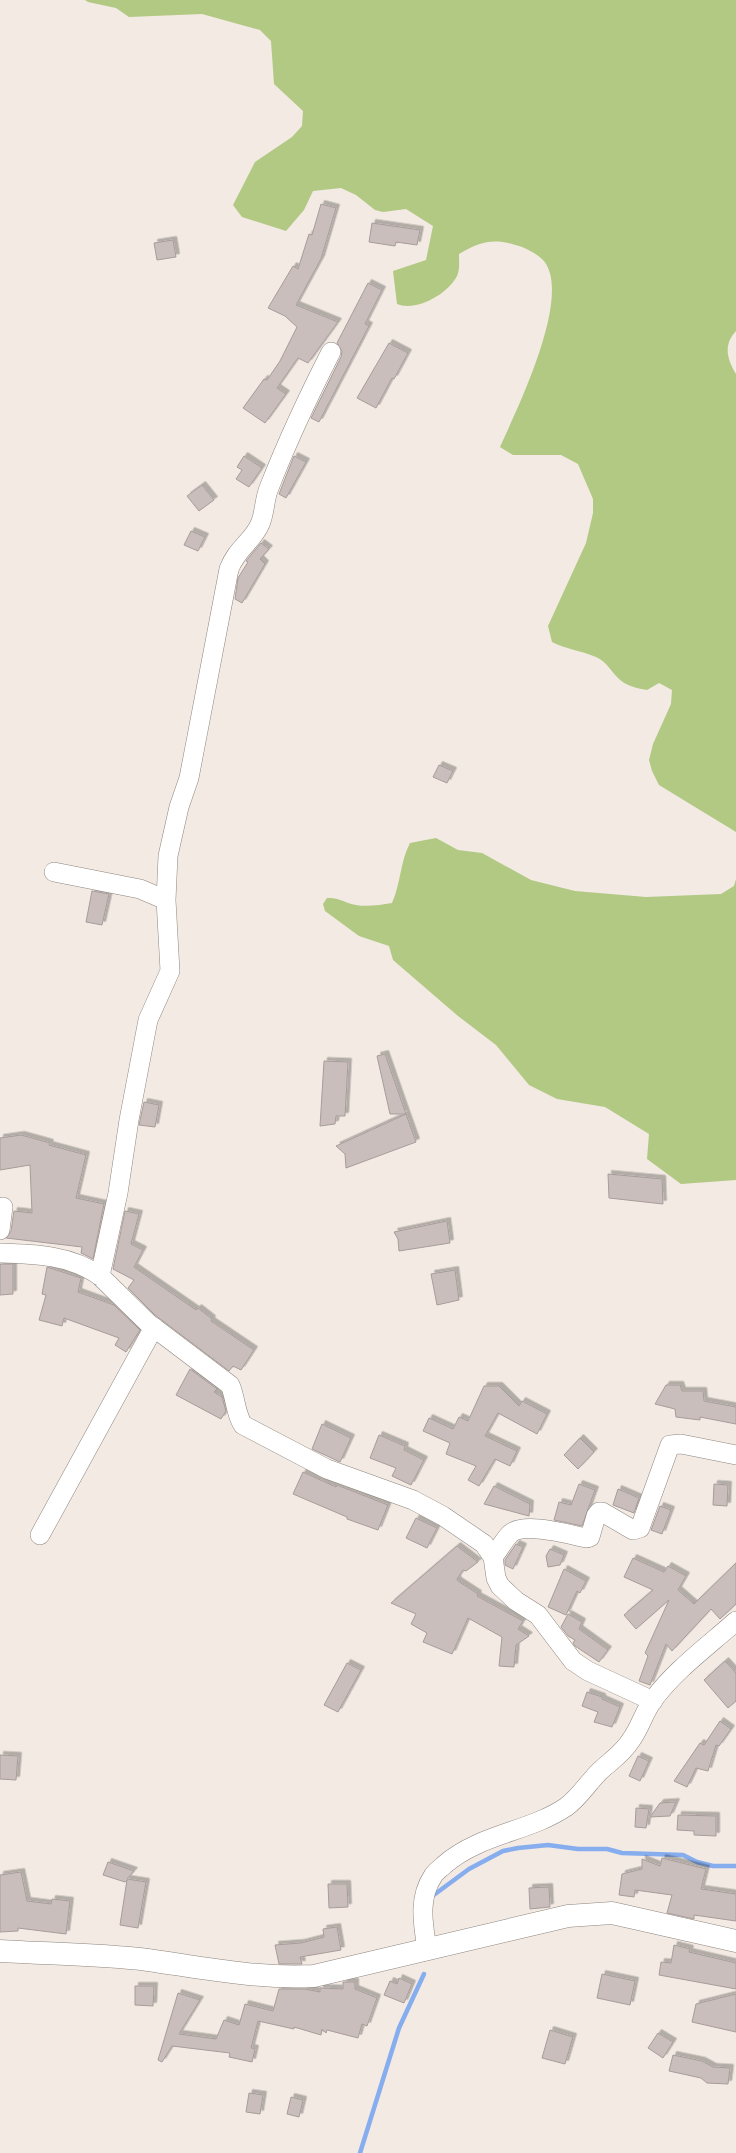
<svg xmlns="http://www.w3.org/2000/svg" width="736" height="2153" viewBox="0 0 736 2153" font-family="Signika,sans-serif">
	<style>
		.green { fill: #b1c982 }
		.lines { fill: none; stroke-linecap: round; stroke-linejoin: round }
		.stream { stroke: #86adee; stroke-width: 4.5 }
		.building { fill: #cabebc; stroke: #a79c9a; filter: url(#shadow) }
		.street-casing { stroke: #8d857f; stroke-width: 20 }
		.secondary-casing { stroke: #8d857f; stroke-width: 23 }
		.street { stroke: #fff; stroke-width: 19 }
		.secondary { stroke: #fff; stroke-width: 22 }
	</style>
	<defs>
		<filter id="shadow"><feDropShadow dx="3.5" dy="-3.5" stdDeviation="0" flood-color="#0004"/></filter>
	</defs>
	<rect width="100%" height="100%" fill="#f3eae3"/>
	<path class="green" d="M85,0H736V331C723,345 727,359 736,374V832L659,785L652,771L649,760L653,744L671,704L672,690L659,683L647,690C636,688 626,686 618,678C610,670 607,662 596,657C582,651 566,649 552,642L548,626L586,543L593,513V499L578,464L561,455H513L500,447C516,411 574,294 543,260C537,254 529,250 522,247C495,238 483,240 459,254C459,262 460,269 457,276C448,294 416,312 397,304L393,271L426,260L433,226L406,209L383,212L375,210L356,195L341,188L313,191L304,210L286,231L242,217L233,205L255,162L292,137L302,126L303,111L274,84L271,41L260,30L202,14L129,17L116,8L88,2Z
		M436,838L458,850L482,853L531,880L575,891L646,897L721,894L734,886L736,879V1180L681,1184L647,1159L649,1134L605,1107L557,1099L529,1085L496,1045L458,1016L393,960L389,946L359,936L325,911L323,904L327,898C338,897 345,903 356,905C367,907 380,905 392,903C401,883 400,862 410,843Z"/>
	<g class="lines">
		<path class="stream" d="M431,1897L469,1869L503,1851L518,1848L548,1845L578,1849H607L622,1853L683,1855L697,1862L713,1866H736
			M360,2153L399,2028L424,1974"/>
	</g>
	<path class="building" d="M321,204L336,208L321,259L296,305L338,322L308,363L298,358L277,388L286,394L265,423L243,408L264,379L267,380L280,361L297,327L285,316L268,308L293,266L298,269L309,234L312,235Z
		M372,223L420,230L417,245L396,242L395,246L369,242Z
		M173,240L176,257L157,260L154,243Z
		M368,283L382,290L365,324L369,326L319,422L311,418L341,357L342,351L337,343Z
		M389,343L408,353L394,379L392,378L376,408L357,398Z
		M244,456L262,468L249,487L236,479L242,470L237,467Z
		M294,456L306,462L286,498L279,494Z
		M202,485L214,500L199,511L187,496Z
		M191,531L205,537L198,551L184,545Z
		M261,543L269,549L260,559L265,564L242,603L235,599L238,578L248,562L246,561Z
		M439,765L453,771L447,783L433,777Z
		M92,891L109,894L102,925L86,922Z
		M385,1054L406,1114H390L377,1056Z
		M324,1061L348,1062L345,1116H336L335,1124L320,1126Z
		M144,1102L159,1105L155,1127L139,1125Z
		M406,1114L416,1142L346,1168L345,1154L336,1146Z
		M21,1135L50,1143L49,1145L86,1155L76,1198L104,1204L93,1259L81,1253L82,1247L6,1238L11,1231L14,1211L32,1213L30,1165L0,1170V1138Z
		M608,1174L662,1179L663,1204L609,1198Z
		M125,1211L139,1214L131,1244L143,1250L134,1267L196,1310L198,1308L212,1319L211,1321L254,1350L241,1370L233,1366L229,1371L155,1315L128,1288L134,1280L113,1269Z
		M447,1221L450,1243L399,1251L398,1239L394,1232Z
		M0,1264H13V1294L0,1295Z
		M47,1267L81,1278L78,1292L114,1305L140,1330L126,1352L115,1345L119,1338L64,1318L62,1326L39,1320L46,1295L42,1294Z
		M455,1270L459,1300L437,1305L431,1274Z
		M190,1369L217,1389L214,1392L222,1397L226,1411L221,1419L176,1395Z
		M666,1385H680L682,1391H703L704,1401L736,1407V1424L700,1417V1420L676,1417L675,1409L655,1404Z
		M484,1386H499L519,1406L522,1401L547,1414L537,1434L498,1413L485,1436L517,1451L510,1466L495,1459L479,1486L468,1480L476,1466L446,1454L450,1443L423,1431L429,1418L453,1429L459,1417L468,1421Z
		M322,1424L351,1438L340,1462L312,1449Z
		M379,1435L405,1446L404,1450L424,1460L411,1485L392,1476L396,1468L370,1458Z
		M580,1438L594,1452L578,1469L564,1455Z
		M303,1472L336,1487L337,1485L388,1505L378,1530L347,1519V1517L293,1494Z
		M579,1484L595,1490L582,1526L554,1520L559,1502L571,1505Z
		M714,1484L728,1485L727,1506L713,1505Z
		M494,1486L530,1504L529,1516L484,1504Z
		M618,1489L639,1498L634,1513L613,1505Z
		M660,1506L671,1510L662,1534L651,1530Z
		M416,1518L437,1528L427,1548L406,1538Z
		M516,1544L523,1547L513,1569L505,1565V1560Z
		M457,1546L478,1562L466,1571L463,1570L457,1579L458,1581L478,1594L477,1596L523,1621L518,1629L529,1636L516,1645L514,1667L499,1666L502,1637L468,1618L452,1654L423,1642L427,1633L411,1624L416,1614L391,1603Z
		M550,1549L564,1555L560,1565L548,1567L546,1556Z
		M633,1558L664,1572L668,1566L686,1576L678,1590L694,1604L736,1563V1604L720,1619L711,1609L672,1651L666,1644L650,1685L639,1681L648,1656L645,1653L669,1600L636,1629L624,1615L653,1590L624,1577Z
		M564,1569L586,1581L580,1593L577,1591L566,1615L548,1607Z
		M568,1614L582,1622L579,1629L608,1650L599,1662L575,1646L573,1643L575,1640L568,1636L561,1627Z
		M725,1661L736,1673V1701L728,1708L704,1680Z
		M347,1663L361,1670L338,1712L324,1705Z
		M587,1692L602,1697V1699L620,1707L612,1727L594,1722L598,1712L582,1706Z
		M720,1721L731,1729L719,1746L716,1745L708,1771L696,1768L687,1787L674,1781L700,1743L704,1745Z
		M0,1755L18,1756L16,1780L0,1779Z
		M638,1756L649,1761L640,1781L629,1776Z
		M676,1802L670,1816L650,1817L660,1803Z
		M636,1808L649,1809L646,1828L635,1827Z
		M678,1815L716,1816V1836L694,1835V1831L677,1830Z
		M662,1858L706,1869L701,1889L736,1894V1921L694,1915V1919L667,1913L672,1895L635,1890L634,1897L619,1895L622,1874L642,1869V1859L660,1866Z
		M108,1862L134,1871L127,1879L146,1882L138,1928L120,1925L127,1880L125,1882L103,1875Z
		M21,1872L27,1901L51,1904L52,1899L70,1901L66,1934L18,1928V1931L0,1932V1875Z
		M328,1884H347L348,1907L329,1908Z
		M549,1887L550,1907L530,1909L529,1888Z
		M337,1927L341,1950L300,1957L302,1964H279L275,1945L301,1943L324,1937L323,1929Z
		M674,1945L690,1949L689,1952L736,1963V1989L659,1975L661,1962L671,1963Z
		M602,1974L635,1981L630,2005L597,1998Z
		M399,1978L412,1984L404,2003L384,1995L390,1981L397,1984Z
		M343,1982H355V1989L377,1998L367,2026L362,2024L358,2038L327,2030L326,2033L322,2029L321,2035L294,2027V2029L258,2021L251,2048L255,2049L252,2062L229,2057L230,2053L172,2046L162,2062L158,2060L178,1993L200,2000L179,2034L216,2039L224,2020L239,2025L245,2004L273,2011L279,1989H305L320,1992V1988L343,1989Z
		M135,1986H154L153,2006L135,2005Z
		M736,1994V2032L692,2022L696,2004Z
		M550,2030L573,2037L565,2064L542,2058Z
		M658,2033L673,2042L663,2058L648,2048Z
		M673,2055L702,2061L713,2067L730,2068L728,2084L707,2083L701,2078L669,2071Z
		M249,2093L263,2095L260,2114L246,2112Z
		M291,2097L303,2100L299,2117L287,2114Z"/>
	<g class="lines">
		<defs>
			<path id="street" d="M54,872L140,889L166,900
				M0,1230L3,1207
				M0,1253C35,1254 71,1255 100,1276L148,1323L230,1385C236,1398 235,1413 243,1425L327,1469L413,1500L443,1516L484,1544L493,1557L496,1578L500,1586L516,1601L538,1615L573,1661L588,1671L653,1701
				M100,1276L118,1193L129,1120L148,1020L170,971L166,900L168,856L179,807L189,778L229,569C237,548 253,541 260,524C265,513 264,500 269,488C287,442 308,397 331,352
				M40,1535L154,1327
				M493,1557C499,1550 504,1540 510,1534C524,1521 570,1535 587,1538L590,1537L596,1516L599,1512H602L633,1530L640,1528L670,1445L681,1444L736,1455
				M427,1949C423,1924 418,1898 433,1876C435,1872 440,1869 444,1865C479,1834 529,1832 566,1807C580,1797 589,1781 601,1770C612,1760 623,1753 631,1740C640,1728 644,1712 653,1700C675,1670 708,1646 736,1621"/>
			<path id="secondary" d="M0,1951C49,1954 99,1954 148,1960C204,1968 258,1979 314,1976L568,1916L612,1913L736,1941"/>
		</defs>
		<use href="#street" class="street-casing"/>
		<use href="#secondary" class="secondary-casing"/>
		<use href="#street" class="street"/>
		<use href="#secondary" class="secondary"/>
	</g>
</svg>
